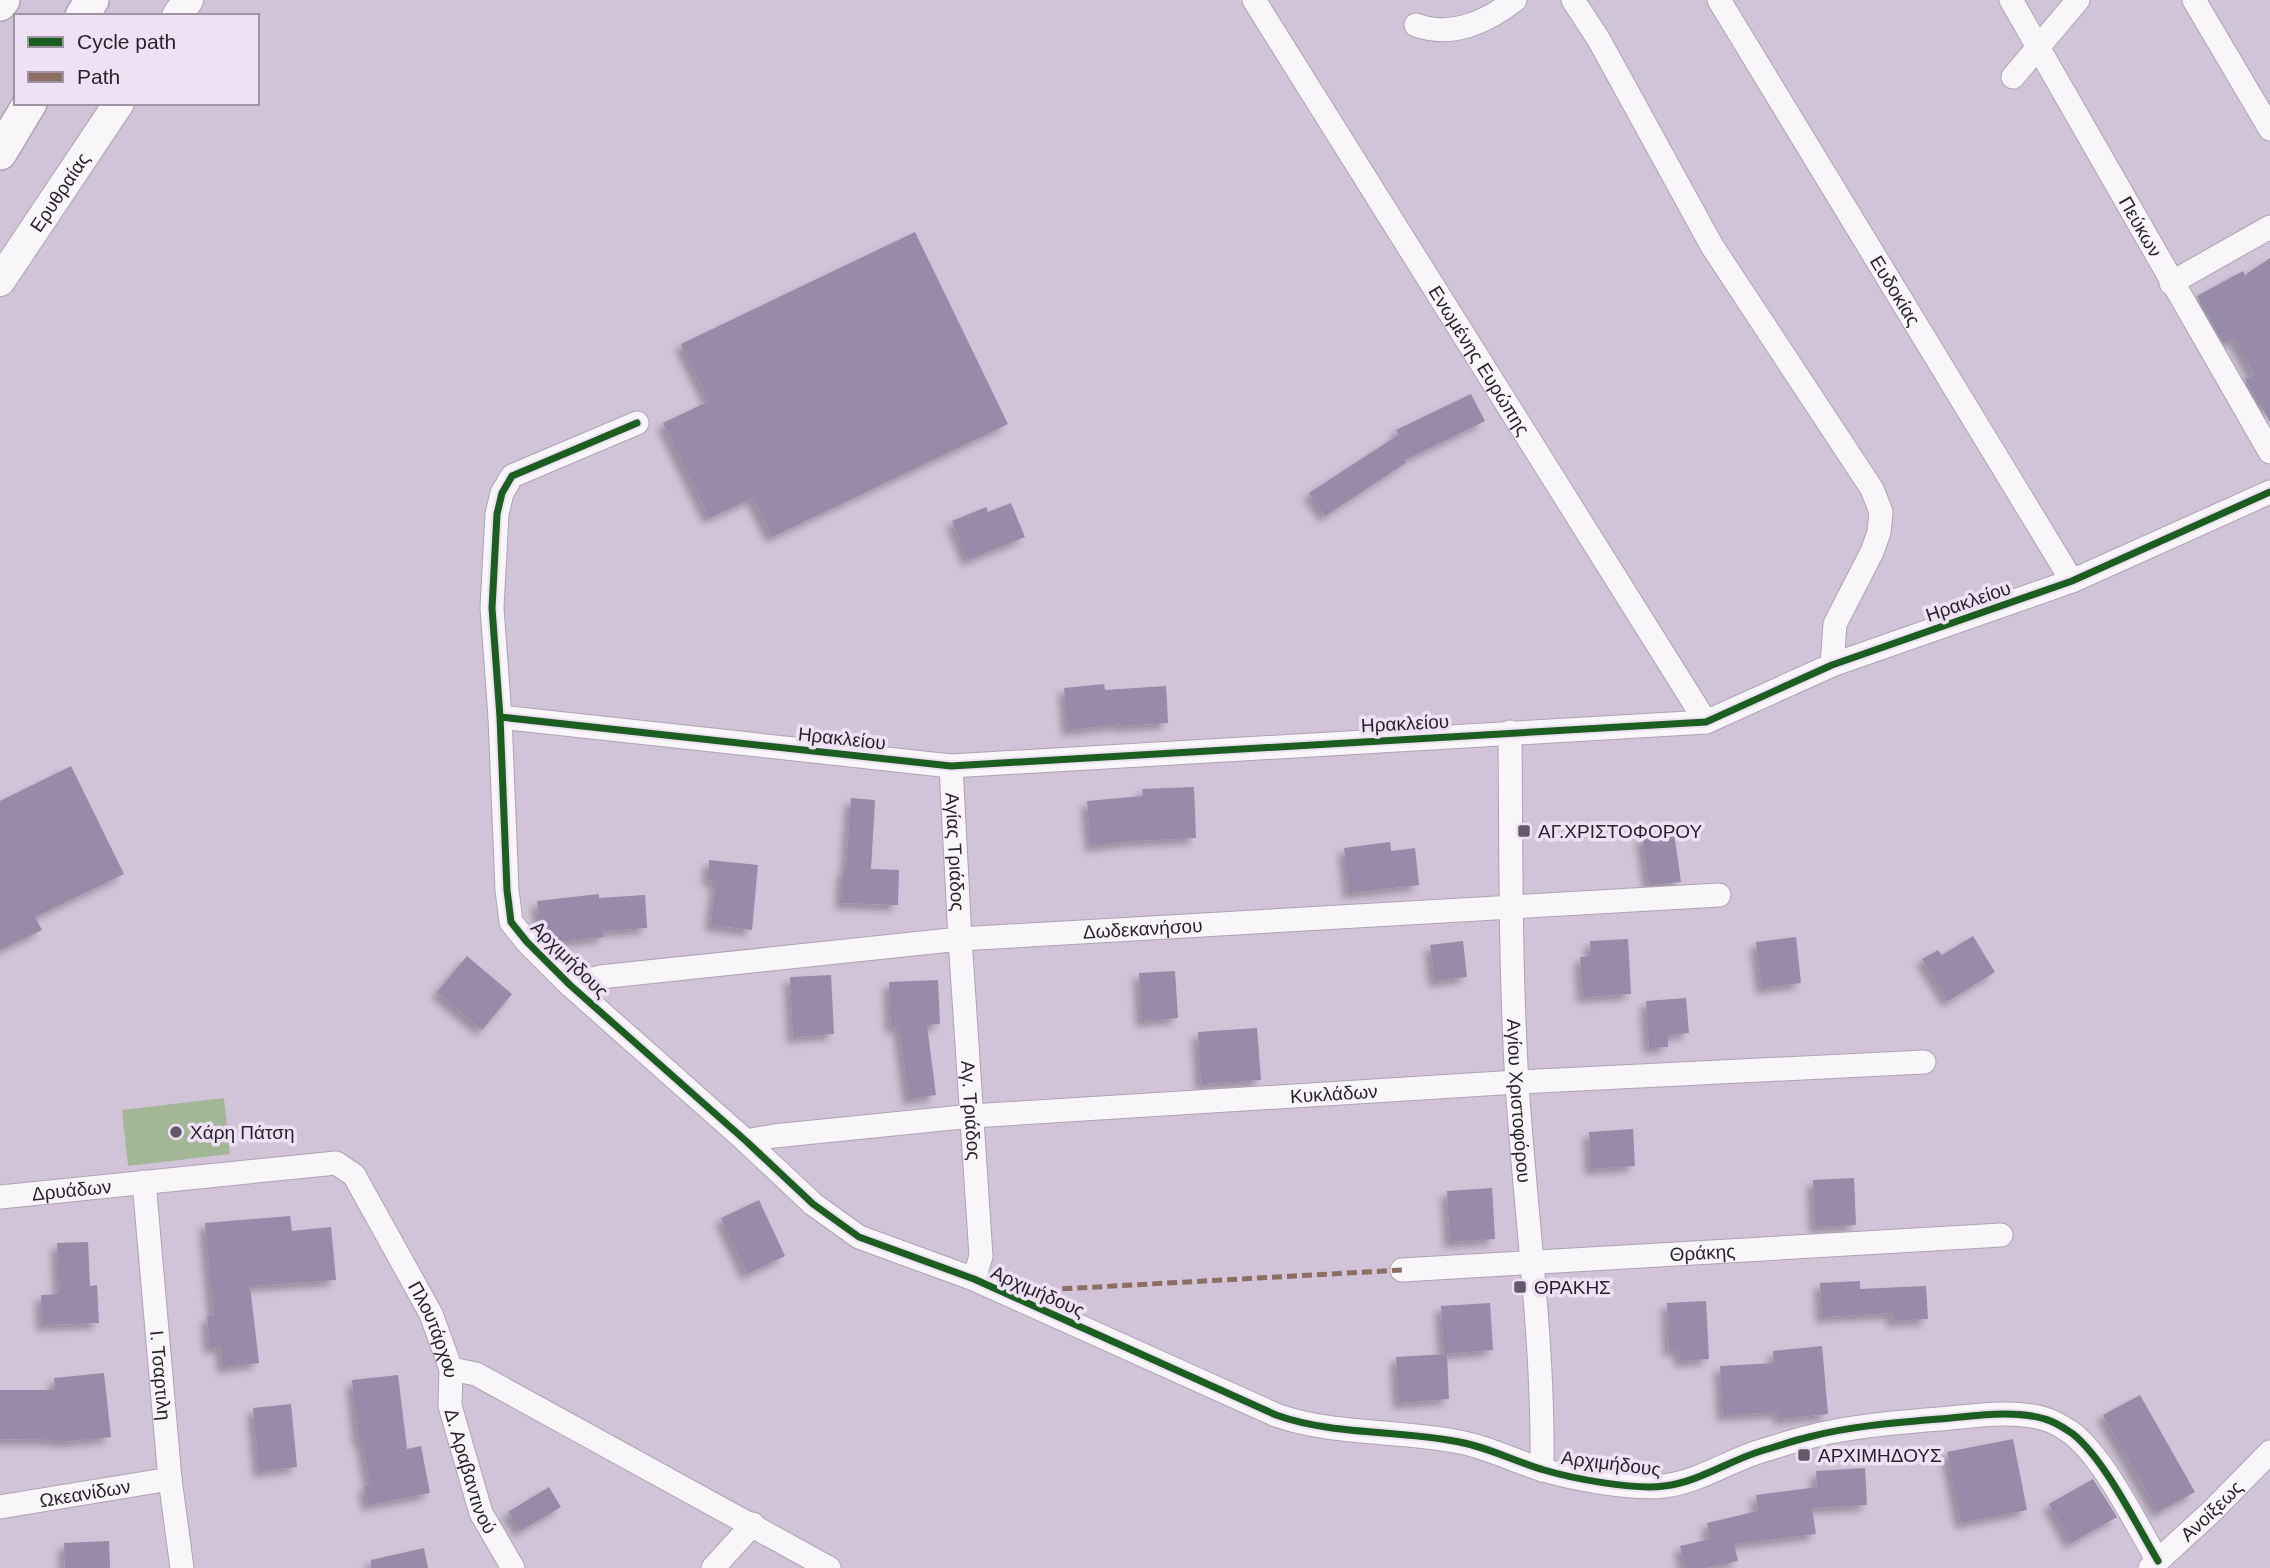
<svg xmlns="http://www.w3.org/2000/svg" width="2270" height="1568" viewBox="0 0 2270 1568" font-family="Helvetica,sans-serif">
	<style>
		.green { fill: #a3b797 }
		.building { fill: #988aa9; filter: url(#shadow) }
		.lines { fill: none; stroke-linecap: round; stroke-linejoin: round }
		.minor-casing { stroke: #aea4b4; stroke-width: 25 }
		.major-casing { stroke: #aea4b4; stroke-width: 32 }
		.highway-casing { stroke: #aea4b4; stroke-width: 36 }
		.minor { stroke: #f8f6f9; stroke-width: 23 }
		.major { stroke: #f8f6f9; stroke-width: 30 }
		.highway { stroke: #f8f6f9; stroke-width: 33 }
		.quiet { stroke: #8d6e63; stroke-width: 5; stroke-dasharray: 10 5; stroke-linecap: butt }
		.cycleway-casing { stroke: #eee1f4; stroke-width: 11 }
		.cycleway { stroke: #1b5e20; stroke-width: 7 }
		.poi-dot { fill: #645869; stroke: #eee1f4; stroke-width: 2.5 }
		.labels { text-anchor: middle; stroke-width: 7; stroke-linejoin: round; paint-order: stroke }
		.street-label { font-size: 19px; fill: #291f2d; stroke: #eee1f4 }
		.poi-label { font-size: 19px; fill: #291f2d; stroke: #eee1f4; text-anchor: start }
	</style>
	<defs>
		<filter id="shadow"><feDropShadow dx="-6" dy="6" stdDeviation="3.5" flood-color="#0004"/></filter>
	</defs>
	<rect width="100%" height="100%" fill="#d1c3d8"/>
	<path class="green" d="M224,1098L230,1154L128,1166L122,1110Z"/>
	<path class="building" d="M915,232L1008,424L772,537L753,498L709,518L663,423L709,401L681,344Z
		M2270,258V422L2245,379L2254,375L2234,338L2224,344L2197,296L2243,271L2245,275Z
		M1471,394L1485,421L1405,460L1407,462L1325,516L1309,493L1398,435L1396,430Z
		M1011,503L1025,537L968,560L952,521L986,507L988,512Z
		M1104,684L1105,690L1166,686L1168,723L1121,726V724L1068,730L1064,688Z
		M71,766L124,874L35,917L42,930L0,950V801Z
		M1194,787L1196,838L1132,841L1091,846L1087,801L1143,796L1142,789Z
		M851,798L875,800L871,869L899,870L898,905L841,903L843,869H846Z
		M1674,833L1681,882L1649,885L1642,837Z
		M1390,842L1391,851L1415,848L1419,885L1349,893L1344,848Z
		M709,860L758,865L752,930L711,925L716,881L708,880Z
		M599,894V898L645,895L647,928L603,931L604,937L548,943L542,937L537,901Z
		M1973,936L1995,972L1948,1001L1922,959L1938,950L1942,955Z
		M1796,937L1801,983L1762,988L1756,942Z
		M1628,939L1631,994L1583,997L1580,957L1591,956L1590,941Z
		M1463,941L1467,977L1435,981L1430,945Z
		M467,956L512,994L482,1030L437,992Z
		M1175,971L1178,1018L1142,1021L1139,973Z
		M831,975L834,1034L793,1037L790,977Z
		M938,980L940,1024L927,1025L936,1095L909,1099L899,1026L891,1027L889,982Z
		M1686,998L1689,1033L1668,1035V1047L1649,1048L1646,1001Z
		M1257,1028L1261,1080L1201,1084L1198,1032Z
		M1633,1129L1635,1166L1591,1169L1589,1132Z
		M1854,1178L1856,1225L1815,1227L1813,1180Z
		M1492,1188L1495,1239L1450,1242L1447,1191Z
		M759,1200L785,1256L747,1274L721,1218Z
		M290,1216L292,1231L331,1227L336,1280L250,1286L259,1363L223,1367L221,1346L210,1348L207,1316H214L205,1223Z
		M88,1242L90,1286L97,1285L99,1323L42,1325L41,1295L59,1294L57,1243Z
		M1860,1281V1289L1926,1286L1928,1319L1893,1321L1892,1313L1822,1317L1820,1283Z
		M1706,1301L1709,1359L1680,1361L1679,1350H1669L1667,1303Z
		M1490,1303L1493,1350L1444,1354L1441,1306Z
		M1822,1346L1828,1414L1779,1419V1412L1723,1415L1720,1366L1774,1363L1773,1351Z
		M1447,1354L1449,1399L1399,1403L1396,1357Z
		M104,1373L111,1437L61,1442L60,1440L0,1439V1390H55L54,1378Z
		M398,1375L407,1449L421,1446L430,1493L368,1505L364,1486L370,1485L362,1441L359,1442L352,1380Z
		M2140,1395L2195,1492L2158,1512L2103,1415Z
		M291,1404L297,1467L259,1471L253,1408Z
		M2013,1439L2027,1510L1961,1523L1947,1452Z
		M1865,1468L1867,1505L1812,1508L1816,1534L1734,1544L1738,1561L1706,1568H1685L1680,1546L1710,1539L1707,1523L1758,1511L1756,1495L1817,1487L1816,1471Z
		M2093,1479L2117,1517L2071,1543L2049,1504Z
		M549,1487L561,1507L520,1531L508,1512Z
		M109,1541L110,1568H65L64,1543Z
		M424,1548L428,1568H371V1560Z"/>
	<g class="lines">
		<defs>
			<g id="minor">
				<path id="s1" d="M1254,0L1706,722"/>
				<path d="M1573,0L1599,40L1712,246L1872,489L1881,512L1879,532L1872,552L1835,624L1832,665"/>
				<path id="s2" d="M1719,0L2072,581"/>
				<path id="s3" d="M2011,0L2270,452"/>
				<path d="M2194,0L2270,129"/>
				<path d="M1416,25C1451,38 1487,22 1515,0"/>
				<path d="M2013,77L2078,0"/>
				<path d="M2171,283L2270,227"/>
				<path d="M637,423L512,476L502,493L497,514L492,608L500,717L507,890L511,922L527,942L570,985L746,1141L813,1204L859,1237L974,1279L1276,1415C1332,1435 1395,1430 1454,1441C1486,1446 1513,1461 1544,1470C1574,1479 1634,1490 1664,1486C1698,1482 1727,1462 1758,1452C1775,1447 1792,1441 1809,1437C1854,1425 1905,1422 1951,1418C1981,1415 2015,1410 2045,1419C2056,1422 2064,1428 2073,1434C2105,1460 2136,1524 2158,1561"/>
				<path d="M500,717L951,766L1706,722L1832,665L2072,581L2270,492"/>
				<path id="s4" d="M1510,732C1511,849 1510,966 1517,1083C1525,1212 1544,1340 1542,1470"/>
				<path id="s5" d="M951,766L960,939L981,1256L974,1279"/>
				<path id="s6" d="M570,985L600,977L960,939L1719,895"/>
				<path id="s7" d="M746,1141L774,1136L972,1116L1517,1082L1924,1062"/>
				<path id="s8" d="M144,1182L170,1479L182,1568"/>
				<path id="s9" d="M0,1197L336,1163L354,1175L431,1314L451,1369L450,1406L481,1513L513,1568"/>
				<path id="s10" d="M1402,1270L2001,1235"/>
				<path d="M451,1369L476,1374L829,1568"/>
				<path id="s11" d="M0,1507L170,1479"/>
				<path d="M713,1568L753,1524"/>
				<path id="s12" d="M2150,1568L2211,1512L2270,1452"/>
			</g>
			<g id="major">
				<path d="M177,16L188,0"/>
				<path id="s13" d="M0,281L119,103"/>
			</g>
			<path id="highway" d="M0,4L3,0
				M82,16L92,0
				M0,153L30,103"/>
		</defs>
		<use href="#minor" class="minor-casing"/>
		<use href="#major" class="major-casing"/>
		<use href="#highway" class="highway-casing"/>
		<use href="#minor" class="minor"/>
		<use href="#major" class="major"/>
		<use href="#highway" class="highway"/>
		<path class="quiet" d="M1042,1310L1060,1289L1402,1270"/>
		<defs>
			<path id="cycleway" d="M637,423L512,476L502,493L497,514L492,608L500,717L507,890L511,922L527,942L570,985L746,1141L813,1204L859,1237L974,1279L1276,1415C1332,1435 1395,1430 1454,1441C1486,1446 1513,1461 1544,1470C1574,1479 1634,1490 1664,1486C1698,1482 1727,1462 1758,1452C1775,1447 1792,1441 1809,1437C1854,1425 1905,1422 1951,1418C1981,1415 2015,1410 2045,1419C2056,1422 2064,1428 2073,1434C2105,1460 2136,1524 2158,1561
				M500,717L951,766L1706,722L1832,665L2072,581L2270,492"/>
		</defs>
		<use href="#cycleway" class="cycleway-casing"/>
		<use href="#cycleway" class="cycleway"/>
	</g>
	<g class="poi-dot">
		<rect x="1517" y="824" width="14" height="14" rx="3.5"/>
		<circle cx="176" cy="1132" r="7"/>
		<rect x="1513" y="1280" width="14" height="14" rx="3.5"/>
		<rect x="1797" y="1448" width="14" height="14" rx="3.5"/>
	</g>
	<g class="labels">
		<g class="street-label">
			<text dy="7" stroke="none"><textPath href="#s13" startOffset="107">Ερυθραίας</textPath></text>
			<text dy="7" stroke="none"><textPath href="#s3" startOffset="261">Πεύκων</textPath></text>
			<text dy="7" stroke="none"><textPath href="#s2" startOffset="340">Ευδοκίας</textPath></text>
			<text dy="7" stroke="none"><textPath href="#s1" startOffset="425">Ενωμένης Ευρώπης</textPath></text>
			<text transform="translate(1968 601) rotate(-19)" y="7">Ηρακλείου</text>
			<text transform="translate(1405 723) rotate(-3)" y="7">Ηρακλείου</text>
			<text transform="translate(842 738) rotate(6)" y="7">Ηρακλείου</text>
			<text dy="7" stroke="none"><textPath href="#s5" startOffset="86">Αγίας Τριάδος</textPath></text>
			<text dy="7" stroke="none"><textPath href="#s6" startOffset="576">Δωδεκανήσου</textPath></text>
			<text transform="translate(570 959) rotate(45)" y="7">Αρχιμήδους</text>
			<text dy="7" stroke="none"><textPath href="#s7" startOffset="590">Κυκλάδων</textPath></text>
			<text dy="7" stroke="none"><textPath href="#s4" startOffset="369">Αγίου Χριστοφόρου</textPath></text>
			<text dy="7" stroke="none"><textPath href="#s5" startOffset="345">Αγ. Τριάδος</textPath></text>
			<text dy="7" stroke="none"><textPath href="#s9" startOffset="72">Δρυάδων</textPath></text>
			<text dy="7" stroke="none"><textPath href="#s10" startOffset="301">Θράκης</textPath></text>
			<text transform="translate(1038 1291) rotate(24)" y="7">Αρχιμήδους</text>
			<text dy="7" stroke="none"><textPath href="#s9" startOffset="534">Πλουτάρχου</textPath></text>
			<text dy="7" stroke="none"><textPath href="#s8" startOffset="194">Ι. Τσαρτιλη</textPath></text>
			<text transform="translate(1611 1463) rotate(7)" y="7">Αρχιμήδους</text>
			<text dy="7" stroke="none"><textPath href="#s9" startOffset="682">Δ. Αραβαντινού</textPath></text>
			<text dy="7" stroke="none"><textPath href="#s11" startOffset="86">Ωκεανίδων</textPath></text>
			<text dy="7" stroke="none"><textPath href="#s12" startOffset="84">Ανοίξεως</textPath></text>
		</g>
		<g class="poi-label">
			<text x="1538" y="838">ΑΓ.ΧΡΙΣΤΟΦΟΡΟΥ</text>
			<text x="190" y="1139">Χάρη Πάτση</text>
			<text x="1534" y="1294">ΘΡΑΚΗΣ</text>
			<text x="1818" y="1462">ΑΡΧΙΜΗΔΟΥΣ</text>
		</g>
	</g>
	<rect x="14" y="14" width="245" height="91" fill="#eee1f4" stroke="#9f93a4" stroke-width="2"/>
	<rect x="28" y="37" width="35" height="10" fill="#1b5e20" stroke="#9f93a4" stroke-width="2"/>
	<text x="77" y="49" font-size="21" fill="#291f2d">Cycle path</text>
	<rect x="28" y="72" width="35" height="10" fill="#8d6e63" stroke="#9f93a4" stroke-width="2"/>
	<text x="77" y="84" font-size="21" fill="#291f2d">Path</text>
</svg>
